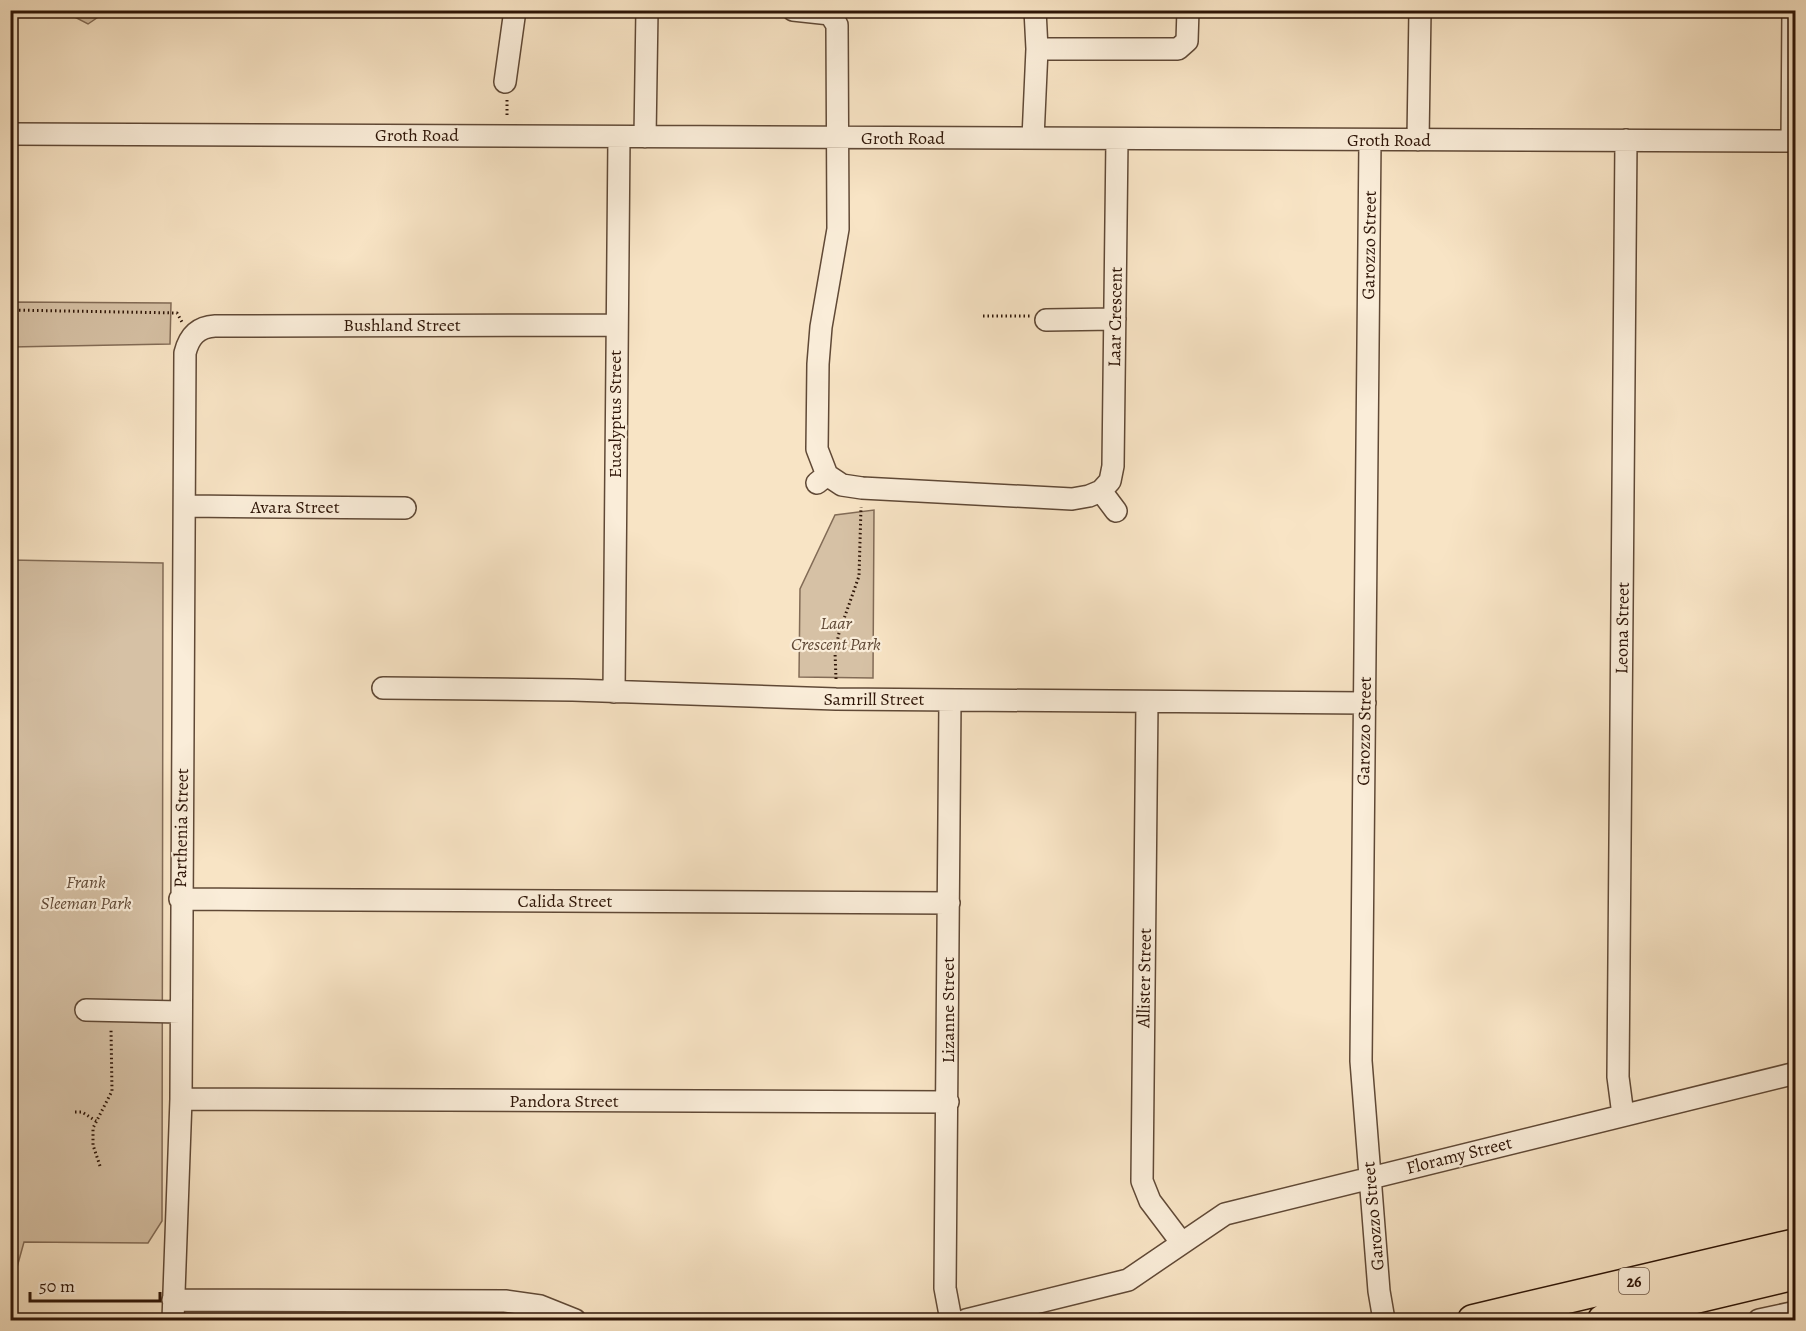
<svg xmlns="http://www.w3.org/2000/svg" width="1806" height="1331" viewBox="0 0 1806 1331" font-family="Alegreya,serif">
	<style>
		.green { fill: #d6c1a5; stroke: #826b56; stroke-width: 1.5 }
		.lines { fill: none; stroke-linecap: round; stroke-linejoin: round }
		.minor-casing { stroke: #604936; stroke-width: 24 }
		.highway-casing { stroke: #2e1507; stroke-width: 33 }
		.path { stroke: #2e1507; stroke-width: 3; stroke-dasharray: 1.5 3; stroke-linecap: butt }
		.minor { stroke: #faedd9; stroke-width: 21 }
		.highway { stroke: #f8e4c5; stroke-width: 30 }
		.labels { text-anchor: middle; stroke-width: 4.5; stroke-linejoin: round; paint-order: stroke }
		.shield { fill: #faedd9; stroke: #6b5646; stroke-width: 1.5 }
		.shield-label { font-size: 16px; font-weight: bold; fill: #2e1507 }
		.street-label { font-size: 18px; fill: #2e1507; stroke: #faedd9 }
		.park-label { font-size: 18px; font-style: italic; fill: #604936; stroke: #faedd9 }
	</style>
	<rect width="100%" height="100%" fill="#f8e4c5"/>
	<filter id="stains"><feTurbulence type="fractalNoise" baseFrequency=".00333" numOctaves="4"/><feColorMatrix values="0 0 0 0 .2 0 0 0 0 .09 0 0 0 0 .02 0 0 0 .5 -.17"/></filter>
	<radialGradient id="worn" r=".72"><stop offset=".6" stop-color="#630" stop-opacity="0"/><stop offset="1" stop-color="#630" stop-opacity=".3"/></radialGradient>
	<path class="green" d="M35,11H107L88,24L67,13L49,16Z
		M11,302L171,303L170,344L11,347Z
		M874,510L873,678L799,677L800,589L835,515Z
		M11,560L163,563L162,1221L148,1243L24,1242L11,1289Z"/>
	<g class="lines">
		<defs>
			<path id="minor" d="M793,10L830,14L837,25L838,229L821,327L818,364L817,449L827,475L817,483
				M1037,49H1178L1187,41L1188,10
				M505,82L515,10
				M10,134L1796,141
				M645,137L647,10
				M1033,138L1037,49L1035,10
				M1370,140L1361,1061L1379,1291L1384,1320
				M1418,140L1420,10
				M1792,141L1793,10
				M1046,320L1115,319
				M827,475L842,485L862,488L1072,499L1089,496L1101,491L1116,511
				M1101,491L1110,481L1113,466L1117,139
				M185,506L405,508
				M383,688L573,690L836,699L1365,703
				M614,692L619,137
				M950,700L945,1288L951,1320
				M1147,702L1142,1181L1150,1201L1181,1242
				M180,899L949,903
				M86,1010L180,1012
				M181,1099L948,1102
				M1623,1115L1618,1077L1626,140
				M173,1300L505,1301L540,1306L575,1320
				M173,1320L181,1099L185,353C189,337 197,327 215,326L615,325
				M966,1320L1128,1280L1225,1214L1796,1073
				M1759,1320L1796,1312"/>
			<path id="highway" d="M1473,1320L1796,1244
				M1603,1320L1796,1274"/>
		</defs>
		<use href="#minor" class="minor-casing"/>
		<use href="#highway" class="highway-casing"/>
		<path class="path" d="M507,115V99
			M10,310L177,313L182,322
			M983,316H1030
			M836,679L835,652L839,633L859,576L861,507
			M75,1112H82L96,1121
			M100,1166L93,1145V1128L112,1091L111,1029"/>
		<use href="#minor" class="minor"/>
		<use href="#highway" class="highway"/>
	</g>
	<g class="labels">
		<rect class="shield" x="1619" y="1268" width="30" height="26" rx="4.5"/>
		<g class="shield-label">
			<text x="1634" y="1287">26</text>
		</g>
		<g class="street-label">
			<text x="417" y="141">Groth Road</text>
			<text x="903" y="144">Groth Road</text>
			<text x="1389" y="146">Groth Road</text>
			<text transform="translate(1369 245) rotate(-89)" y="6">Garozzo Street</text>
			<text transform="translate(1115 317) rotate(-89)" y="6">Laar Crescent</text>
			<text x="402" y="331">Bushland Street</text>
			<text transform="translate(615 414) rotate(-90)" y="6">Eucalyptus Street</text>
			<text x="295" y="513">Avara Street</text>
			<text transform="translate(1622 628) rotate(-89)" y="6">Leona Street</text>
			<text x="874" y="705">Samrill Street</text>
			<text transform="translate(1364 731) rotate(-89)" y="6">Garozzo Street</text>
			<text transform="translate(181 828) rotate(-89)" y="6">Parthenia Street</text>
			<text x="565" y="907">Calida Street</text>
			<text transform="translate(1144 978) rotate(-89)" y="6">Allister Street</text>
			<text transform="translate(948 1010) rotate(-90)" y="6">Lizanne Street</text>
			<text x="564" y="1107">Pandora Street</text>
			<text transform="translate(1459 1155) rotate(-14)" y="6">Floramy Street</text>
			<text transform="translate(1373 1216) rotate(-95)" y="6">Garozzo Street</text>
		</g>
		<g class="park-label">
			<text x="836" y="629">Laar<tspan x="836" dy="21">Crescent Park</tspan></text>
			<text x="86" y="888">Frank<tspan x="86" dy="21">Sleeman Park</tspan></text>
		</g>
	</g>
	<rect width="1806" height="1331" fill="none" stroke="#f8e4c5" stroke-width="36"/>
	<rect x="12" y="12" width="1782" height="1307" fill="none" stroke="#2e1507" stroke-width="3"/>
	<rect x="18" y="18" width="1770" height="1295" fill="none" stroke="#2e1507" stroke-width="1.5"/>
	<path d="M30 1292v9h130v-9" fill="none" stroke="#2e1507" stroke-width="3"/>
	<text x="39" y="1292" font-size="18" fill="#2e1507" stroke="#faedd9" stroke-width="4.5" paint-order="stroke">50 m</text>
	<rect width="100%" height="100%" filter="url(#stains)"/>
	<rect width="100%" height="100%" fill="url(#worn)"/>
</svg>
